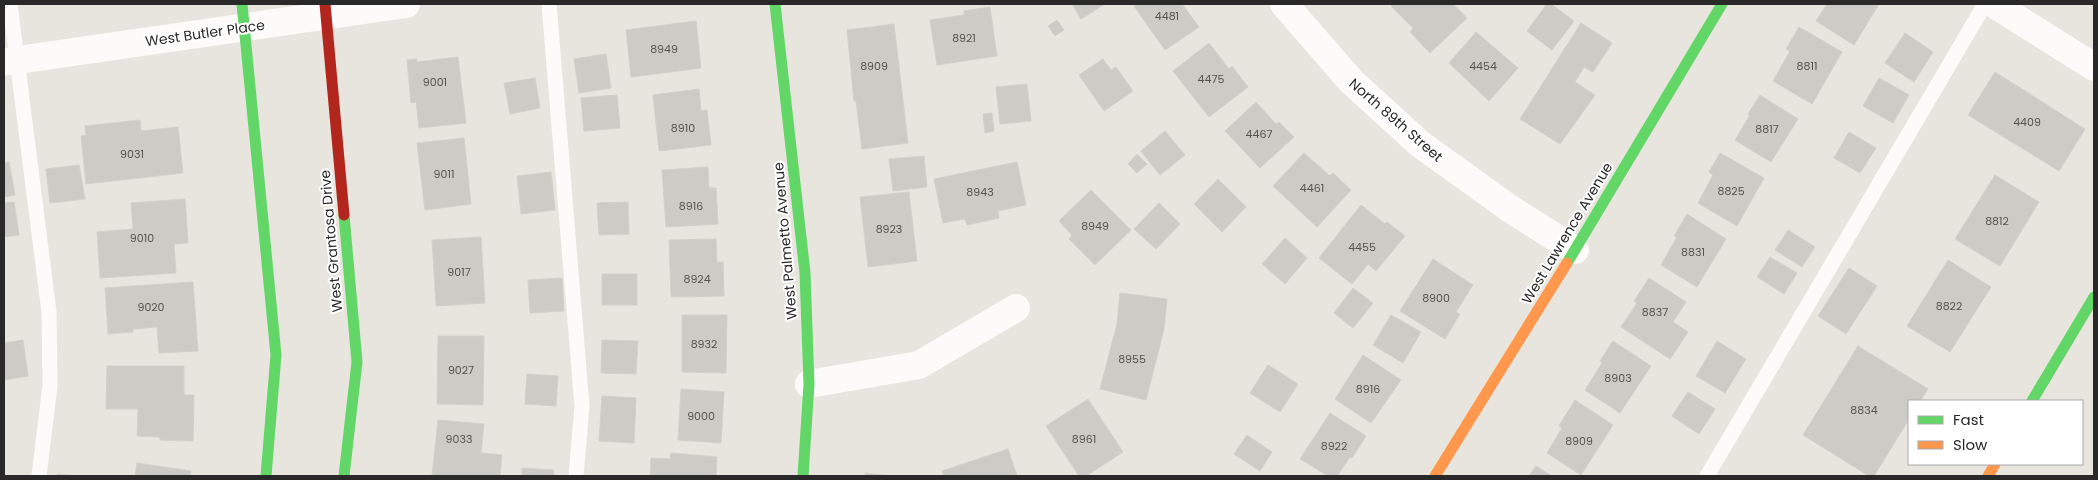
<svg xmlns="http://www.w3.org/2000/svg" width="2098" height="480" viewBox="0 0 2098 480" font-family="Poppins,sans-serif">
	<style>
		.building { fill: #cdcbc5; stroke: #d3d0ca }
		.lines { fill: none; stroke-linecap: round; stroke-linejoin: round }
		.lane { stroke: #fcfbfa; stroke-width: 15 }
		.street { stroke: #fcfbfa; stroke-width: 28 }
		.fast { stroke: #63d668; stroke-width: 11 }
		.slow { stroke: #ff974d; stroke-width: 11 }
		.jam { stroke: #b3261e; stroke-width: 11 }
		.labels { text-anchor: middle; stroke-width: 4; stroke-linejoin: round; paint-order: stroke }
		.number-label { font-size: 11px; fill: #545352 }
		.street-label { font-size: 14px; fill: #292929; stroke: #fff }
	</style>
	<rect width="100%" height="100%" fill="#e8e5de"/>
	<path class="building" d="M1072,4H1105L1081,19Z
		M1137,4H1182L1199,27L1165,50L1134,6Z
		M1393,4H1453L1467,18L1430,53L1410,32L1413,28L1391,6Z
		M1547,4H1551L1574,21L1552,50L1527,31Z
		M1827,4H1879L1854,45L1816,21Z
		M990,7L997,56L937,65L930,20L964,15V11Z
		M1057,20L1064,30L1055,36L1048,26Z
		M696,21L701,68L631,77L626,30Z
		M1581,23L1612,43L1593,72L1584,67L1575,82L1595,95L1560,144L1520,119Z
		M894,24L908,143L862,149L856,101H854L847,30Z
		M1799,27L1842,52L1812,104L1773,81L1790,51L1786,49Z
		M1476,32L1518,68L1489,101L1449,63Z
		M1905,33L1933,52L1914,82L1885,63Z
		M1209,43L1229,69L1232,66L1248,87L1209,117L1173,71Z
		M606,54L611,88L579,93L574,59Z
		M458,57L466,123L419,128L416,102L411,103L407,60L417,59V62Z
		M1103,59L1111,70L1116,67L1133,91L1104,111L1079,75Z
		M1995,72L2085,129L2059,171L1968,115Z
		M535,78L540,108L510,114L504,83Z
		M1879,78L1909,95L1893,123L1863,106Z
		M1027,84L1031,121L1000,124L996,87Z
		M699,89L701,111L707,110L711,145L659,151L653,95Z
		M617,95L620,128L584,131L581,98Z
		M1760,95L1798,119L1771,162L1735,140L1750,115L1748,114Z
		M1256,102L1276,124L1279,122L1294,137L1260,168L1225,131Z
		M992,113L994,131L985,133L983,114Z
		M140,120L141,131L178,127L183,173L86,184L81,136L86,135L85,126Z
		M1165,131L1185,155L1160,175L1141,151Z
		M1849,132L1876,148L1860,173L1834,158Z
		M464,138L471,204L425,210L417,143Z
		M1304,153L1330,176L1333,173L1351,190L1317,227L1273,186Z
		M1720,153L1764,178L1737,226L1698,203L1713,175L1709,172Z
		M1137,154L1147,164L1137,173L1128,164Z
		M924,156L927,187L893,191L889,159Z
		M9,162L15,195L4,197V163Z
		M1017,162L1026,205L998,211L999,218L967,225L965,219L943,223L934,179Z
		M79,165L85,199L50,203L46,169Z
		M708,167L709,188H716L718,224L666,227L662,170Z
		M551,172L555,210L521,214L517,176Z
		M1995,175L2039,202L2000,266L1955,239Z
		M1218,179L1246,207L1222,232L1194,204Z
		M1091,190L1131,230L1095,265L1069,239L1072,235L1059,221Z
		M909,192L917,261L868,267L860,197Z
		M185,199L188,243L174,244L176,273L100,278L97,232L133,229L131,203Z
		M14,202L19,235L4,237V203Z
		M628,202L629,234L599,235L597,203Z
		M1159,203L1180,224L1156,249L1134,229Z
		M1361,205L1385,224L1387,222L1405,236L1376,271L1368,264L1352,284L1319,258Z
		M1687,214L1726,239L1697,287L1661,265L1677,237L1674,236Z
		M1788,230L1815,247L1802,267L1775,250Z
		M481,237L485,303L436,306L432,240Z
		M1285,238L1307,258L1285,284L1262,264Z
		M716,239L717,262H723L724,296L671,297L669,240Z
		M1770,257L1797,273L1784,294L1757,277Z
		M1433,259L1473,285L1456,312L1460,314L1445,339L1400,311Z
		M1948,260L1991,287L1950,352L1907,326Z
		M1849,268L1877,286L1846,334L1818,316Z
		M602,274H637V305H602Z
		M562,278L564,311L530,313L528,280Z
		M1649,278L1686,302L1673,322L1688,332L1670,359L1621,327L1637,303L1634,301Z
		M193,282L198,351L159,353L157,327L133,329V332L108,334L105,288Z
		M1353,288L1373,303L1353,328L1334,313Z
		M1120,293L1167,299L1164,329L1146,400L1100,389L1117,324Z
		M682,315H727L726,373L682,372Z
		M1391,315L1421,332L1403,363L1373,345Z
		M438,336H484L483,405L437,404Z
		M23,340L28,376L4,380V343Z
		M602,340L638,341L636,374L601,373Z
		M1613,341L1651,366L1620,413L1585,390L1602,363L1600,361Z
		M1717,341L1746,359L1725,393L1696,376Z
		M1858,346L1928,389L1920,401H1909V419L1874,476H1869L1803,435Z
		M1363,355L1401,380L1371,423L1335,399Z
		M1268,365L1298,384L1280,412L1250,393Z
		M107,366H184V395H194L193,441L160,440V437L137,436L138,409H106Z
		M527,374L558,376L556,406L525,404Z
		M681,389L724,392L721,443L678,440Z
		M1688,392L1715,409L1699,434L1672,416Z
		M602,396L636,398L634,443L599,441Z
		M1088,399L1123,452L1086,476H1079L1046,426Z
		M1575,400L1613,425L1581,475L1547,453L1562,428L1559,426Z
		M1330,413L1366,436L1352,458L1350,457L1337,476H1328L1300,459Z
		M438,420L484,424L481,453L502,455L500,476H432Z
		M1247,435L1272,452L1260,471L1234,454Z
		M1008,449L1017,476H944L942,471Z
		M671,453L717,457L716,476H650L651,458L670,459Z
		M137,463L191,471L190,476H135Z
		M1536,466L1552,476H1529Z
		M522,468L554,470V476H522Z
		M865,473L891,476H865Z
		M57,474L77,476H57Z"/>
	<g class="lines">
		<path class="lane" d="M10,4L49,312L50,385L39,476
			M549,4L582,406L576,476
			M1707,476L1985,4"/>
		<path class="street" d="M1284,4L1351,81L1420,144L1509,208L1575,250
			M1994,4L2094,67
			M4,62L406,4
			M809,384L919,365L1016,308"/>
		<path class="fast" d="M242,4L276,355L266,476
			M775,4L805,273L809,384L803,476
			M344,215L357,362L344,476
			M1567,263L1722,4
			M2032,401L2094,297"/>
		<path class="slow" d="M1435,476L1567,263
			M1988,476L1995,464"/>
		<path class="jam" d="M325,4L344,215"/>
	</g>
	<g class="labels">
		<g class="number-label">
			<text x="1167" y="20">4481</text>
			<text x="964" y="42">8921</text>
			<text x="664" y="53">8949</text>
			<text x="874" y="70">8909</text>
			<text x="1483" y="70">4454</text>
			<text x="1807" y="70">8811</text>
			<text x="1211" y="83">4475</text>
			<text x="435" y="86">9001</text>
			<text x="2027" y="126">4409</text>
			<text x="683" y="132">8910</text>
			<text x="1767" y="133">8817</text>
			<text x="1259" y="138">4467</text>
			<text x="132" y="158">9031</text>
			<text x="444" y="178">9011</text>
			<text x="1312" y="192">4461</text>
			<text x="1731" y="195">8825</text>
			<text x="980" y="196">8943</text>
			<text x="691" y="210">8916</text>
			<text x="1997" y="225">8812</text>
			<text x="1095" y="230">8949</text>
			<text x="889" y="233">8923</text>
			<text x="142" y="242">9010</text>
			<text x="1362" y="251">4455</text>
			<text x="1693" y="256">8831</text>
			<text x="459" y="276">9017</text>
			<text x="697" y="283">8924</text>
			<text x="1436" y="302">8900</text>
			<text x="1949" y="310">8822</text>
			<text x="151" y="311">9020</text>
			<text x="1655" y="316">8837</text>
			<text x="704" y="348">8932</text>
			<text x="1132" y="363">8955</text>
			<text x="461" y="374">9027</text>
			<text x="1618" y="382">8903</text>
			<text x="1368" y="393">8916</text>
			<text x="1864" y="414">8834</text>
			<text x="701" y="420">9000</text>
			<text x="459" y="443">9033</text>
			<text x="1084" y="443">8961</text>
			<text x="1579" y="445">8909</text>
			<text x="1334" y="450">8922</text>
		</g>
		<g class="street-label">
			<text transform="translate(205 33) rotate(-8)" y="5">West Butler Place</text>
			<text transform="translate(1396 120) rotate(41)" y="5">North 89th Street</text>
			<text transform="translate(1567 233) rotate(-59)" y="5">West Lawrence Avenue</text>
			<text transform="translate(331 241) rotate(-95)" y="5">West Grantosa Drive</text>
			<text transform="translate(785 241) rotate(-95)" y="5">West Palmetto Avenue</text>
		</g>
	</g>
	<rect width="2098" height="480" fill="none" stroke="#292929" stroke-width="10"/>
	<rect x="1908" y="400" width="175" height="65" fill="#ffffff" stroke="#a9a9a9"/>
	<rect x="1918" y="416" width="25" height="8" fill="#63d668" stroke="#a9a9a9"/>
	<text x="1953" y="425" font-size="15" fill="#292929">Fast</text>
	<rect x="1918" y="441" width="25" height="8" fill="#ff974d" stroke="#a9a9a9"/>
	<text x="1953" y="450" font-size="15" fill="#292929">Slow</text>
</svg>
